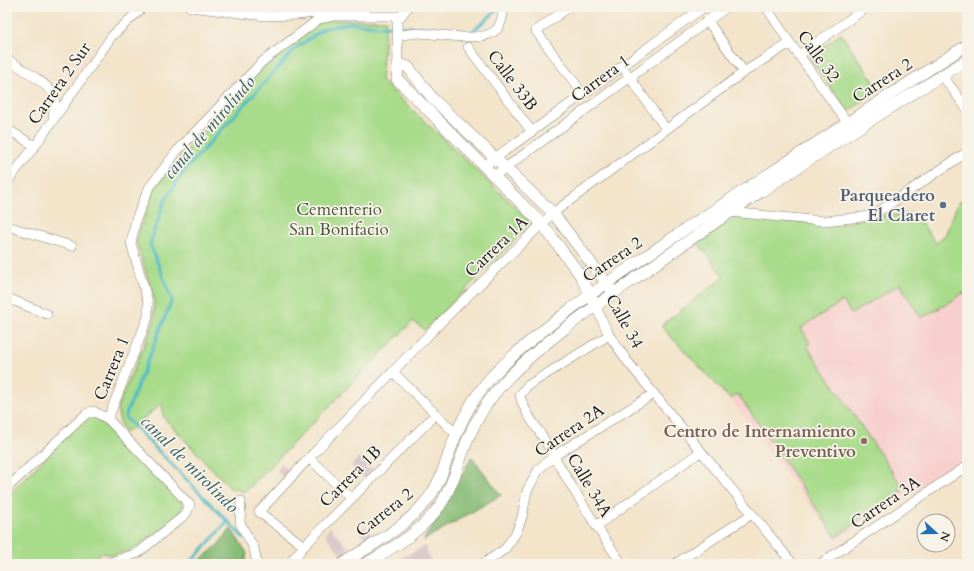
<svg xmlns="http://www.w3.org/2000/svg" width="974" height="571" viewBox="0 0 974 571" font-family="Cardo,serif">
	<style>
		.built { fill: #f7d0cd }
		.industrial { fill: #d2bec3 }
		.green { fill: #a8db8a; stroke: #627c53 }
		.forest { fill: #86bb76; stroke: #516c49 }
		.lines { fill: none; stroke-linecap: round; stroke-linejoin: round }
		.stream { stroke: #4dbac7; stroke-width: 3 }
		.minor-casing { stroke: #888073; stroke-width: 10 }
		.tertiary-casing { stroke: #888073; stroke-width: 12 }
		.minor { stroke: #fff; stroke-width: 9 }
		.tertiary { stroke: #fff; stroke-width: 11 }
		.service-dot { fill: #5c6f8a; stroke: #f7f3e8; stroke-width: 1.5 }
		.education-dot { fill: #8d6e63; stroke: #f7f3e8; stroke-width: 1.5 }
		.labels { text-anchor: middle; stroke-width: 3.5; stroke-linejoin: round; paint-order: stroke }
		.street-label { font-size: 17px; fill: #1c1c1c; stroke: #f7f3e8 }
		.service-label { font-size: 17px; font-weight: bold; fill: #4e5e75; stroke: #f7f3e8; text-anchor: end }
		.park-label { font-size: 17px; fill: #46553d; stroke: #f7f3e8 }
		.education-label { font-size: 17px; font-weight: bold; fill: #785e54; stroke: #f7f3e8; text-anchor: end }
		.water-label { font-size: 18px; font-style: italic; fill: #305b60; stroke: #f7f3e8 }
	</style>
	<rect width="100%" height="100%" fill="#f7f3e8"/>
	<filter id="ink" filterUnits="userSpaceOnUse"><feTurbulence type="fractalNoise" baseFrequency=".025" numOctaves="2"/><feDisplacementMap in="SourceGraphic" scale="8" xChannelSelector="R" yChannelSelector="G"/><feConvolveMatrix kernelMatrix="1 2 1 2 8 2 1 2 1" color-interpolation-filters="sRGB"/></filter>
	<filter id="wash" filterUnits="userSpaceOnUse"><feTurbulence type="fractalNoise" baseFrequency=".012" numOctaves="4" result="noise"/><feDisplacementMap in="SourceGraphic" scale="16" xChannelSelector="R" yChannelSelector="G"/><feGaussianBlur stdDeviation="0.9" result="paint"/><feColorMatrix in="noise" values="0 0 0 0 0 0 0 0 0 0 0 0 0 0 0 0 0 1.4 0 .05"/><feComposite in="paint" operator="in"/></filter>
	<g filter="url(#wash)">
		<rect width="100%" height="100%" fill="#f3e4ca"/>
		<path class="built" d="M915,214L967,290V459L836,540L730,399L661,326L724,277L698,243L733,218L844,224L870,217L886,239Z"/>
		<path class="industrial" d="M359,457L374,471L366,480L351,466Z
			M281,463L290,472L284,478L277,471Z
			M330,527L349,549L342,556L325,534Z
			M365,527L373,534L366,540L360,532Z
			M425,546L432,564H392V563Z"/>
		<path class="green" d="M333,20H386L381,80L532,223L425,330L413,321L245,492L230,488L164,418L162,403L126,433L121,426L117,408L154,322V298L136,241L153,190L173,165L265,64L320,22Z
			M841,34L879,89L848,112L809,57Z
			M967,195V294L963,293L949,303L921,318L900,284L851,314L843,301L801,328L810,343L807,346L904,489L836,537L738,394L730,399L661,326L724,277L698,243L733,218L844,224L866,217L915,214L936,243L946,234L957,205Z
			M92,414L184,504L181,513L135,549L113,555L101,553L86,564H7V497L85,417Z"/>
		<path class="forest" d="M472,457L501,495L424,540Z
			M231,529L247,553L245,564H195L217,546Z"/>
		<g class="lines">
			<path class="stream" d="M244,538L125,417L172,300L150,244L165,200L186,169L295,49L323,29L350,23L377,26L412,27L472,32L496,11V7
				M184,564L192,561L227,522"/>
		</g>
	</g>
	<g filter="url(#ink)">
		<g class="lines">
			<defs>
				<path id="minor" d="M190,7L265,16L298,15L367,7
					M569,7L536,31L583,94
					M766,7L790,43L847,122
					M707,20L744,72
					M397,36C404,35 411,33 418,33C437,33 482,44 496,30C502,24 503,15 504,7
					M468,47L532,132
					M799,55L867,7
					M7,59C20,68 45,81 53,94C57,101 54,109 53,116
					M398,64L397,21L408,7
					M626,72L666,129
					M942,75L967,109
					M7,129L35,146
					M484,166L704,7
					M494,176L727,7
					M7,182L35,146L112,36L143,7
					M729,212L823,221L872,216L967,152
					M7,226L72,246
					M7,298L47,314
					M596,307L609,335L628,362L793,564
					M609,335L527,386L520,395C523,411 537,427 545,441C569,483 594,524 622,564
					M393,372L456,434
					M309,458L351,498
					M7,488L86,414L93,411L108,419L148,317V302L131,243L136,219L149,188L177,151L262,62L319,19L333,16H401
					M241,501L240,523L254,548L257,564
					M596,526L700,452
					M304,546L259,512L309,458L443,320L553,213L744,72L790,43
					M106,564L138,553L186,514L190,505L108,419
					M289,564L304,546L436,414
					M483,564L505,549L516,533L522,517L527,491L539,469L554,456L653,394
					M675,564L752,514
					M820,564L967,466"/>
				<path id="tertiary" d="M593,301L581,276L542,224L397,79L398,64L408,67L433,99L553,213L610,288
					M342,564C372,544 409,526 430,496C443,478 447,456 456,435C465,412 481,386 499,369C551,319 612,280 671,239C769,173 868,109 967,45
					M366,564C393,547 423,531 441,504C453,485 459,462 467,441C476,419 489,398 506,380C547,337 606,299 654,265C756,193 861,125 967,60"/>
			</defs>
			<use href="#minor" class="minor-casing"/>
			<use href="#tertiary" class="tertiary-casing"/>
			<use href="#minor" class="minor"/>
			<use href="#tertiary" class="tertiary"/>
		</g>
	</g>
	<circle class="service-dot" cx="943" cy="205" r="4"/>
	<circle class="education-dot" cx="864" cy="441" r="4"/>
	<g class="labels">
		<g class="street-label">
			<text transform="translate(819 56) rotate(54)" y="6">Calle 32</text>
			<text transform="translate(600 78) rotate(-36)" y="6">Carrera 1</text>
			<text transform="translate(513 80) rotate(53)" y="6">Calle 33B</text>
			<text transform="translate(882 80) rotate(-33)" y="6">Carrera 2</text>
			<text transform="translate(59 83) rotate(-55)" y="6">Carrera 2 Sur</text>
			<text transform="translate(496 246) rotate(-44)" y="6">Carrera 1A</text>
			<text transform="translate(612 259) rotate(-34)" y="6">Carrera 2</text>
			<text transform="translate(625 321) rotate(61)" y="6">Calle 34</text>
			<text transform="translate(111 368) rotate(-68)" y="6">Carrera 1</text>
			<text transform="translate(569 430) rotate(-34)" y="6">Carrera 2A</text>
			<text transform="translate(350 476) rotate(-45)" y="6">Carrera 1B</text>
			<text transform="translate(590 485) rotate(59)" y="6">Calle 34A</text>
			<text transform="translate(885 502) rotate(-34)" y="6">Carrera 3A</text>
			<text transform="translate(384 512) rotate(-38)" y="6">Carrera 2</text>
		</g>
		<g class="service-label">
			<text x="935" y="201">Parqueadero<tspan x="935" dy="20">El Claret</tspan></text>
		</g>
		<g class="park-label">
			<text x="339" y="215">Cementerio<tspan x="339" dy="20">San Bonifacio</tspan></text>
		</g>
		<g class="education-label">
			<text x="856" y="437">Centro de Internamiento<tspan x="856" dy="20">Preventivo</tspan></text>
		</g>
		<g class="water-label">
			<text transform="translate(209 127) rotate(-49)" y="6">canal de mirolindo</text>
			<text transform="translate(190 464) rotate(45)" y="6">canal de mirolindo</text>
		</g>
	</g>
	<rect width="974" height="571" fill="none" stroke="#f7f3e8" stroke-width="24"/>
	<g transform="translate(936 533) rotate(111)"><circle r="19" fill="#f7f3e8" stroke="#9f9d96"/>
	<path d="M0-3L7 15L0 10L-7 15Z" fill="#1f6fb2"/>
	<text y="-6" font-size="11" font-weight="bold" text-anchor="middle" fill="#1c1c1c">N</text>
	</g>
</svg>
